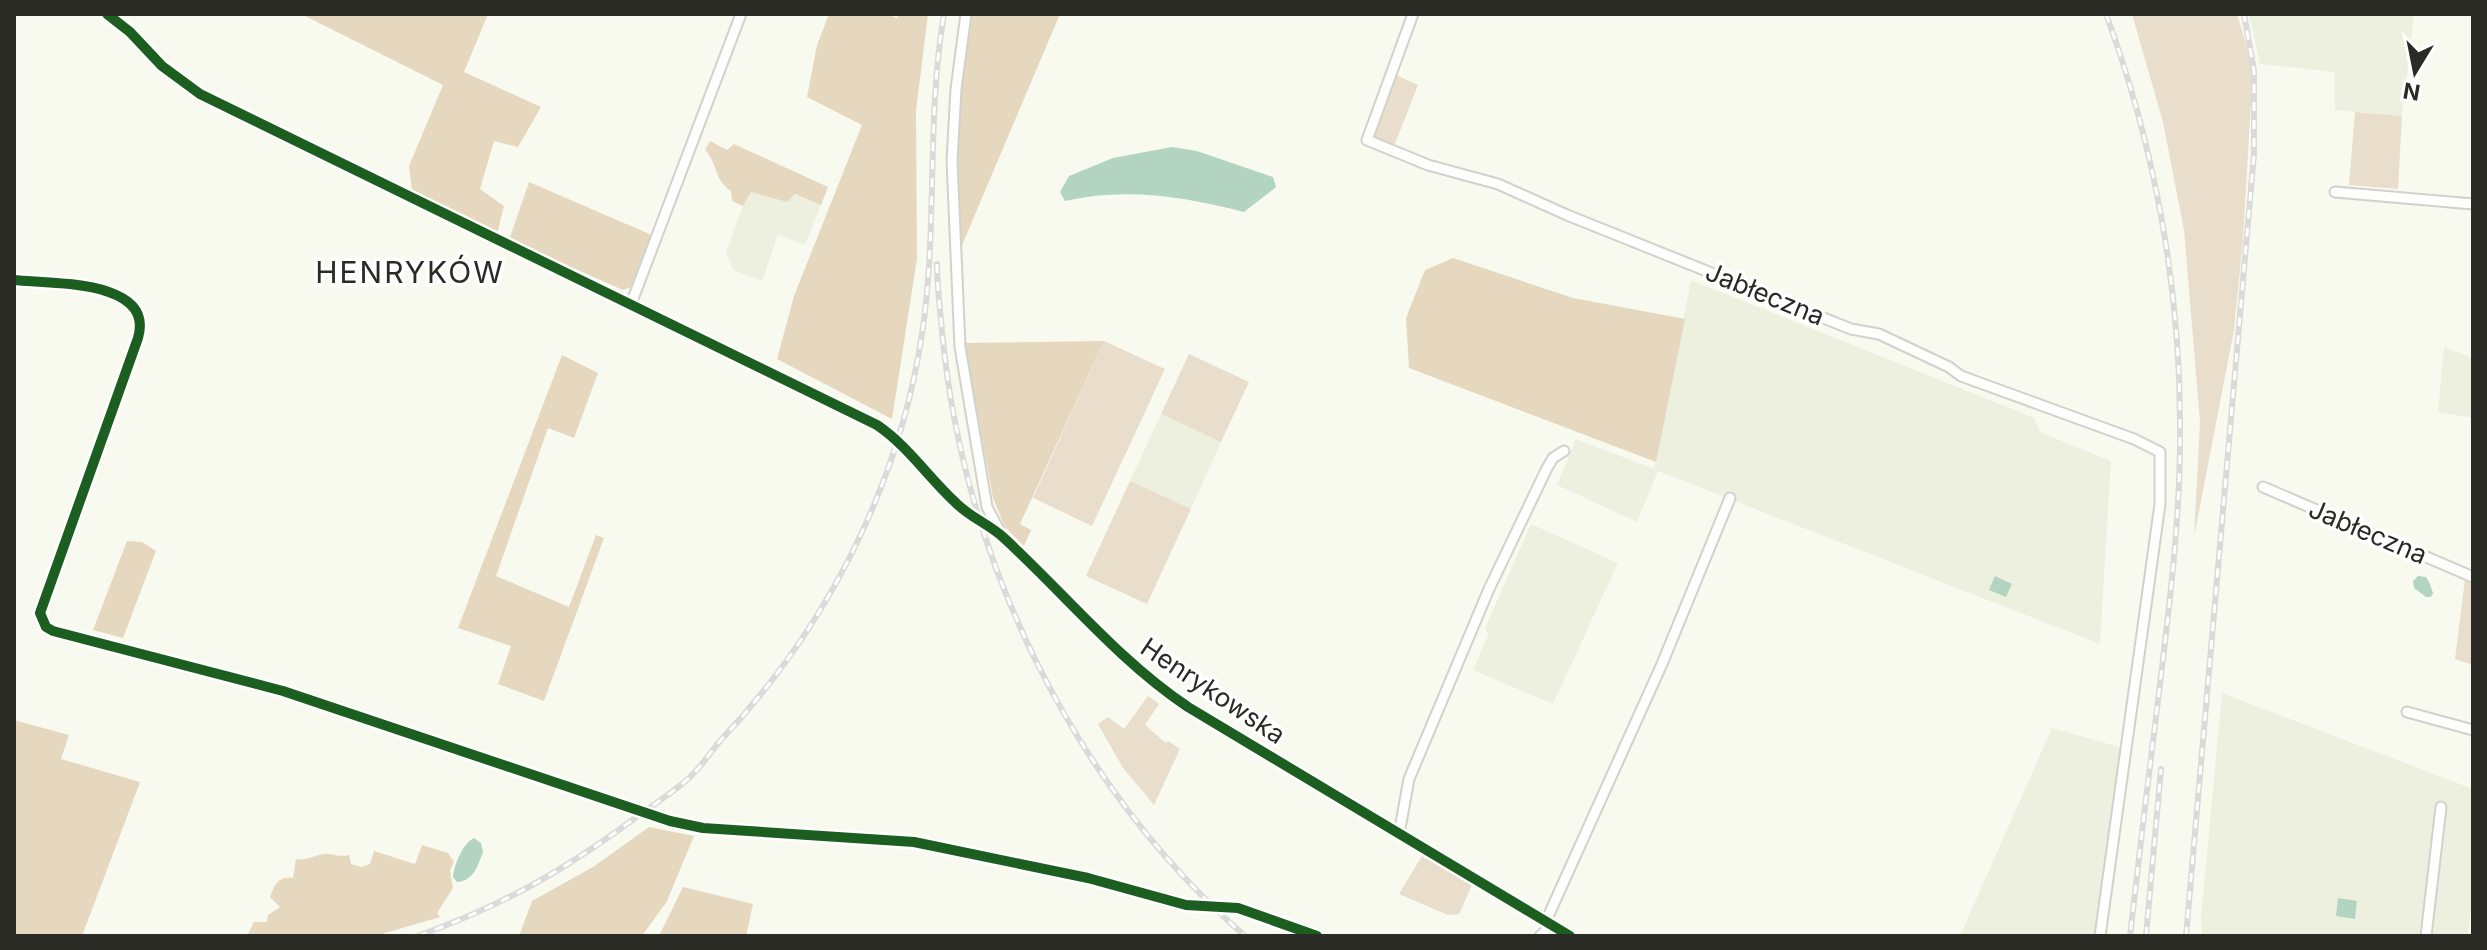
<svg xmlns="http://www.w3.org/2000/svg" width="2487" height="950" viewBox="0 0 2487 950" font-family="Inter,sans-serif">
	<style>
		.built { fill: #edf0df }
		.green { fill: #e9ddcb }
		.forest { fill: #e6d7bf }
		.water { fill: #b3d4c0 }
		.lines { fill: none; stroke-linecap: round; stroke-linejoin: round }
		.street-casing { stroke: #d1d2cb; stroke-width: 13 }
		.street { stroke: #fefefd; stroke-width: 9 }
		.rail-casing { stroke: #dadbd8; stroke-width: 6 }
		.rail { stroke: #fff; stroke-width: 3; stroke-dasharray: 9; stroke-linecap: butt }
		.cycleway-casing { stroke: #fff; stroke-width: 15 }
		.cycleway { stroke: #1b5e20; stroke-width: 10 }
		.labels { text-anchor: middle; stroke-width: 7; stroke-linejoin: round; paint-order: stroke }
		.street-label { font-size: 26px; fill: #2a2b25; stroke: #fff }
		.quarter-label { font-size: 30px; letter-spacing: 2px; fill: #2a2b25; stroke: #fff }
	</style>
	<rect width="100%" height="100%" fill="#f8faf0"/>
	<path class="built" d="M2249,14H2414L2402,116L2335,110V72L2260,64Z
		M751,192L787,201L795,194L821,205L805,245L778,235L762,281L733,270L726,252L743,206Z
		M1691,280L2034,418L2040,432L2111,461L2100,644L1658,471L1637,522L1557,485L1576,439L1654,469Z
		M2444,347L2473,358V418L2438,412Z
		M1161,414L1221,442L1191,509L1130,481Z
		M1531,524L1618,563L1553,704L1473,670L1489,633L1486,632V626Z
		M2222,693L2473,789V887L2468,936H2202L2201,917Z
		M2052,728L2123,748L2096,936H1960Z"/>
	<path class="green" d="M2132,14H2237L2253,67L2243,239L2234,330L2194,537L2200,422L2184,230L2163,122Z
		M1396,75L1418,85L1394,146L1373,136Z
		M2355,112L2402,116L2398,189L2349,185Z
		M1104,341L1165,369L1092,526L1033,498Z
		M1189,354L1249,382L1221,442L1161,414Z
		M1130,481L1191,509L1147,604L1086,576Z
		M2465,579L2473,582V665L2455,659Z
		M1148,696L1159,704L1145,725L1166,743L1168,741L1180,749L1154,805L1123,768L1098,724L1108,717L1124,729Z
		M1422,856L1472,885L1459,914L1448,915L1399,894Z"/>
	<path class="forest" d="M301,14H488L464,72L541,107L518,147L494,141L480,189L504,206L497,234L459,218L412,190L409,166L443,85Z
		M829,14H886L897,18L899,14H928L916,111L917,259L892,419L777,359L794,296L862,125L807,97L817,45Z
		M971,14H1060L960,250C956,170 954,92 971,14Z
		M710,141L727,150L734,144L828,187L821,205L795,194L787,202L751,192L743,206L732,201L731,191C713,179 718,163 705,150Z
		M529,182L654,236L634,286L623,290L509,240Z
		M1453,258L1573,298L1685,319L1656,462L1409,368L1406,318L1425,270Z
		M1104,341L1020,524L1031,530L1024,546L1005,527L993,498L964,343Z
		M562,355L598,373L574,438L548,428L496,576L569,607L596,535L604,538L544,701L498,684L511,646L458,628Z
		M127,541L142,542L156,551L123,638L93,630Z
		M14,720L69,735L61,759L140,782L82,936H14Z
		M649,827L694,836L667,901L642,936H519L532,901L593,867Z
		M422,845L448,853L454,862L450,870L453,888L437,913L440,917L375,936H247L254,922H267L268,915L280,907L270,897C275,884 278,876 293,878L296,859C308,861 317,853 329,854C337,855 340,857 349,855L351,864L361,867L370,864L374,851L415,864Z
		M683,887L753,904L746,936H659Z"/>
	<path class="water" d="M1172,147L1197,151L1273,177L1276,187L1244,212C1185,197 1126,187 1065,201L1060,192L1069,176L1113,158Z
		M1995,576L2012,584L2006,597L1989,590Z
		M2418,576L2426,577C2429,581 2431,587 2433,593L2431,597H2426L2414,588L2413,581Z
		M474,838L481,843L483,852C478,865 474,881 457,882L453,877C454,865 463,843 474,838Z
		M2338,898L2357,901L2355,919L2336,916Z"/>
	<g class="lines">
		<defs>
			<path id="street" d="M107,14L130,32L162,66L200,94L877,425C908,446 928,477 955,502C969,517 989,524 1004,538C1066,595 1118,660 1188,707L1570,936
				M966,14L956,89L952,161L960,347L987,507L1000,532
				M1413,14L1367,140L1428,165L1498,184L1567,215L1851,329L1879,334L1949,367L1961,376L2134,439L2160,452V504L2100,936
				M2335,192L2473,204
				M14,280C51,284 155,279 138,338L40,613L46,627L53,631L283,691L670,821L703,828L914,842L1088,878L1186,905L1238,908L1317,936
				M631,304L741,14
				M2263,487L2473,577
				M2407,712L2473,730
				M1399,834L1409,779L1489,589L1547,468L1553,458L1564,451
				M1546,921L1662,664L1730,498
				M1540,936L1552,925
				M2426,936L2441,807"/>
		</defs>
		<use href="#street" class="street-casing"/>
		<use href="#street" class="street"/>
		<defs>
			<path id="rail" d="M2106,14C2154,144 2180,285 2180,424C2181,516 2169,609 2158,701C2148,779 2139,858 2130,936
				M937,264C937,286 940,308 942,331C963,558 1072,785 1245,936
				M418,936C501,906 560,873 631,821C650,807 671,794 689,778C701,767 710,753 720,741C825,630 899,487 922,334C938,229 926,120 944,14
				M2146,936L2161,769
				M2186,936L2254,154V71L2244,14"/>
		</defs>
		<use href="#rail" class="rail-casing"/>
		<use href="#rail" class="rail"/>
		<defs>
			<path id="cycleway" d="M107,14L130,32L162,66L200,94L877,425C908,446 928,477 955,502C969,517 989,524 1004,538C1066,595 1118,660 1188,707L1570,936
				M14,280C51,284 155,279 138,338L40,613L46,627L53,631L283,691L670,821L703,828L914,842L1088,878L1186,905L1238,908L1317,936"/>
		</defs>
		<use href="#cycleway" class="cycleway-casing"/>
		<use href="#cycleway" class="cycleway"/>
	</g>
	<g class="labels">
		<g class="street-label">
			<text transform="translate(1765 294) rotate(22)" y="9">Jabłeczna</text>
			<text transform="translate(2368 532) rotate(23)" y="9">Jabłeczna</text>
			<text transform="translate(1213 691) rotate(34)" y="9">Henrykowska</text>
		</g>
		<g class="quarter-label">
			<text x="410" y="283">HENRYKÓW</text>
		</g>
	</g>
	<rect width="2487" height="950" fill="none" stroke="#2a2b25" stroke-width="32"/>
	<g transform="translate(2415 72) rotate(190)" stroke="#ffffff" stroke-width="6" paint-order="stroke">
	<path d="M0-6L14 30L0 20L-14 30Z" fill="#2a2b25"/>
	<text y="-12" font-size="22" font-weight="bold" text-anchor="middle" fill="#2a2b25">N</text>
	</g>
</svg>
